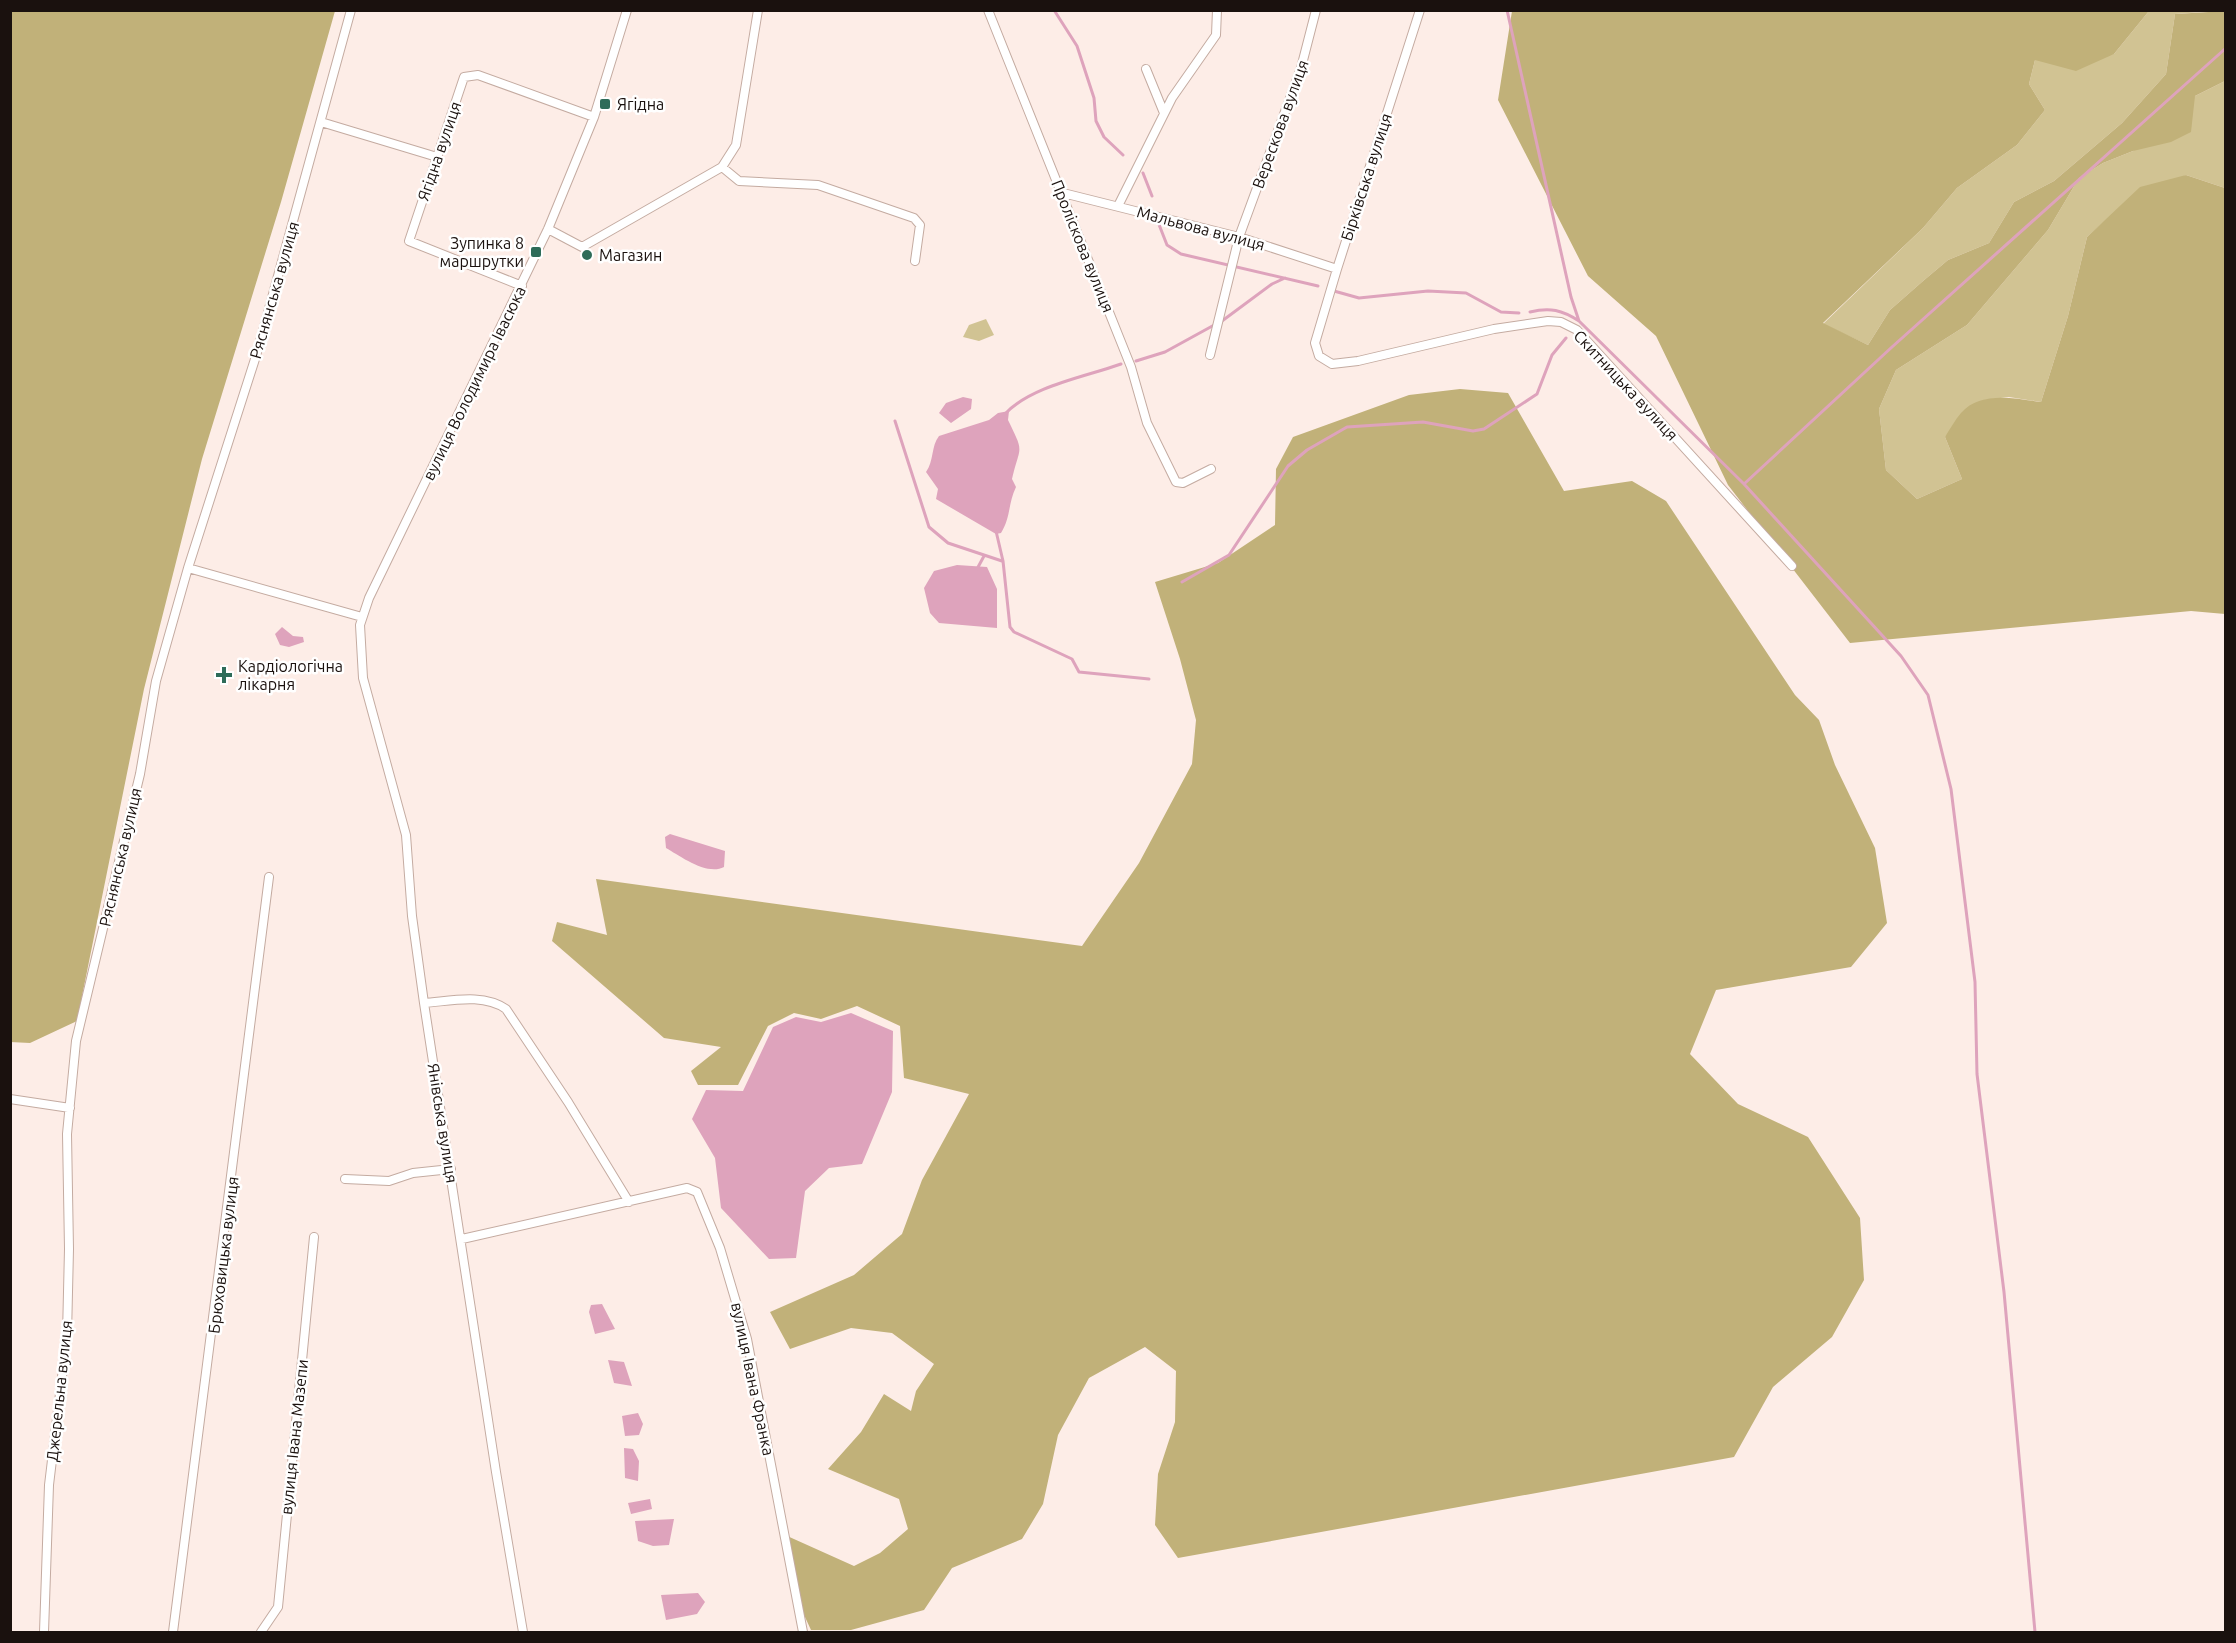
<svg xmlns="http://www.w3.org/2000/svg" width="2236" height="1643" viewBox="0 0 2236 1643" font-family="Ubuntu,sans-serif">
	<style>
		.green { fill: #d1c393 }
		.forest { fill: #c1b179 }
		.water { fill: #dea3bc }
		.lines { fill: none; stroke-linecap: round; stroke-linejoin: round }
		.stream { stroke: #dea3bc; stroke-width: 3 }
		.minor-casing { stroke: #c4aba1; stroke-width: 10 }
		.minor { stroke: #fff; stroke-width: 8 }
		.poi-dot { fill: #2e6c59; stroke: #fff; stroke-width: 2 }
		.labels { text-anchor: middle; stroke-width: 5; stroke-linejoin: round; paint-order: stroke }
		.poi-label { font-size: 16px; fill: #1a110e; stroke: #fff; text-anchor: start }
		.street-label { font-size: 16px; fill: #1a110e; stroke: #fff }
	</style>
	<rect width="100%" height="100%" fill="#fdede7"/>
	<path class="green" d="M2149,11H2216L2175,14L2166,74L2122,123L2054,181L2014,202L1989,243L1948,260L1923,281L1890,310L1868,345L1823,324L1923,228L1957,188L2017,145L2045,110L2029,84L2035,60L2114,54Z
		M2225,81V188L2186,175L2108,218L2087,237L2068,316L2041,402L2009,397L1984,400L1945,437L1962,479L1917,499L1886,470L1879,409L1896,370L1967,325L2048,230L2079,178L2103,163L2133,151L2195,96Z
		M986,319L994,335L979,341L963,337L969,325Z"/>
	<path class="forest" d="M10,11H335L281,202L202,459L144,689L77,1021L30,1043L10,1042Z
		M1512,11H2149L2114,54L2076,71L2035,60L2029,84L2045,110L2017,145L1957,188L1923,228L1823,323L1868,345L1890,310L1923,281L1948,260L1989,243L2014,202L2054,181L2122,123L2166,74L2175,14L2225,11V81L2195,96L2191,132L2171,142L2133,151L2103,163L2079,178L2048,230L1967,325L1896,370L1879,409L1886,470L1917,499L1962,479L1945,437C1950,429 1955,420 1961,413C1981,390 2016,399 2041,402L2068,316L2087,237L2140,187L2186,175L2225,188V614L2191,611L1850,643L1728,485L1656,336L1588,276L1498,100Z
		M1460,389L1508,393L1564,491L1632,481L1666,501L1795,695L1819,720L1835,765L1875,848L1887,923L1851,967L1716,990L1690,1054L1738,1104L1808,1137L1860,1218L1864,1280L1832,1337L1773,1387L1734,1457L1178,1558L1155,1525L1158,1474L1175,1422L1176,1371L1145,1347L1089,1378L1058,1435L1043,1504L1022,1539L952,1568L924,1610L851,1630H811L793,1591L785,1535L854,1566L880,1553L908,1529L899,1499L828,1469L861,1432L884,1394L911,1411L916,1391L934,1364L892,1333L851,1328L790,1349L770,1312L854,1275L902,1234L922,1180L969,1094L904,1078L900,1026L857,1006L821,1019L794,1013L768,1026L738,1085H698L691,1071L721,1047L664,1038L552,941L557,922L607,935L596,879L1082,946L1139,863L1192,764L1196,720L1180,659L1155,582L1218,563L1275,525L1276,469L1293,437L1409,395Z"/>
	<path class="water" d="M963,397L972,399L971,409L951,423L939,413L946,403Z
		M1009,411L1008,420C1025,455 1020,444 1012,479L1016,487C1008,503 1011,517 1001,533L996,534L936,499L938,489L926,472C934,461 931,446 939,436L989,420L998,413Z
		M957,565L987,567L997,589V628L939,623L930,613L924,588L934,571Z
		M282,627L293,636L303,637L304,642L289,647L280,645L275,634Z
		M670,834L725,851L724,867C707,876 680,856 666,848L665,837Z
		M851,1013L893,1031L892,1092L862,1164L829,1168L805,1191L796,1258L769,1259L721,1208L715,1158L692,1119L706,1090L743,1091L773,1027L796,1017L821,1022Z
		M602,1304L615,1329L595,1334L589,1312L591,1305Z
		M608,1360L624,1362L632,1386L614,1383Z
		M638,1413L643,1424L639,1435L625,1436L622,1416Z
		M624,1448L633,1449L639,1461L638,1481L625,1478Z
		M650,1499L652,1509L631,1514L628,1503Z
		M674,1519L669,1545L653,1546L638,1541L635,1521Z
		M698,1593L705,1602L697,1614L666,1620L661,1595Z"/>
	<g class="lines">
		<path class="stream" d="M1054,10L1077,46L1094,98L1096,121L1104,137L1123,155
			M1507,10L1571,297L1579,321L1744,484L1901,656L1928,695L1951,789L1975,982L1977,1074L2004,1292L2035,1632
			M1143,173L1152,196
			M1158,222L1167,245L1181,254L1318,286
			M1334,291L1359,298L1428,291L1466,293L1501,312L1519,313
			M1530,312C1550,307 1562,310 1579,321
			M1222,321L1272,284L1285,278
			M1136,361L1165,352L1216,324
			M1005,414C1031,386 1085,377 1121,364
			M895,421L929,527L948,543L1002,561
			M1744,484L1892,347L2226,48
			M996,531L1003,561L1010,627L1014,632L1072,659L1079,672L1149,679
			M977,569L984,556
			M1182,582L1229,555L1288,466L1307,450L1347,427L1423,422L1473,431L1484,429L1537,394L1552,355L1566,338"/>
		<defs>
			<path id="minor" d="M988,10L1131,367L1147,423L1176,482L1183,483L1211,469
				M1420,10L1337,269L1315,343L1319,356L1332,364L1358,361L1494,329L1548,321L1561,322L1577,330L1792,566
				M1146,69L1164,113
				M321,122L437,157
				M722,167L736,145L758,10
				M1063,193L1239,237L1337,269
				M1118,206L1172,98L1216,35L1217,10
				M548,229L582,247L722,167L739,181L818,185L914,218L920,225L915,261
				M522,286L409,241L464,77L478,75L594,117
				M1210,355L1239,237L1301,68L1316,10
				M188,568L362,617
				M424,1003C451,1001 483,993 506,1009L568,1102L629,1202
				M10,1099L70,1108
				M345,1179L389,1181L413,1173L451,1169
				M462,1239L687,1188L697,1192L720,1248L747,1339L803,1632
				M44,1632L49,1485L67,1335L69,1249L67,1134L76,1041L140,774L156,681L188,568L256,356L351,10
				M173,1632L269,877
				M261,1632L278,1607L314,1237
				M523,1632L496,1472L424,1003L412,916L406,835L363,678L360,625L369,598L548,229L594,117L627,10"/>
		</defs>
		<use href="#minor" class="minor-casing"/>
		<use href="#minor" class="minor"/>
	</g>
	<g class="poi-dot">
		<rect x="599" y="98" width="12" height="12" rx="3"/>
		<rect x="530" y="246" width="12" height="12" rx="3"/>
		<circle cx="587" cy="255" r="6"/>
		<path d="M221 666h6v6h6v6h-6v6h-6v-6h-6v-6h6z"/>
	</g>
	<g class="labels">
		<g class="poi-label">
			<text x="617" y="110">Ягідна</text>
			<text x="524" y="249" text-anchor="end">Зупинка 8<tspan x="524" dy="18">маршрутки</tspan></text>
			<text x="599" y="261">Магазин</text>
			<text x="238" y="672">Кардіологічна<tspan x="238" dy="18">лікарня</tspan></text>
		</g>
		<g class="street-label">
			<text transform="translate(1280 124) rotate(-70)" y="6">Верескова вулиця</text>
			<text transform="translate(439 151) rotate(-71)" y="6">Ягідна вулиця</text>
			<text transform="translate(1366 177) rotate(-72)" y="6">Бірківська вулиця</text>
			<text transform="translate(1201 228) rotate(15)" y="6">Мальвова вулиця</text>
			<text transform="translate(1083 246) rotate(68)" y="6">Проліскова вулиця</text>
			<text transform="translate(274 290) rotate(-74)" y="6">Ряснянська вулиця</text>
			<text transform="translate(474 383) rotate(-64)" y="6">вулиця Володимира Івасюка</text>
			<text transform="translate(1626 385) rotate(47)" y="6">Скитницька вулиця</text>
			<text transform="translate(120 857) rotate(-77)" y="6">Ряснянська вулиця</text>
			<text transform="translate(443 1123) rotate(81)" y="6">Янівська вулиця</text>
			<text transform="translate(223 1255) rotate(-83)" y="6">Брюховицька вулиця</text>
			<text transform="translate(753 1379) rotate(78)" y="6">вулиця Івана Франка</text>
			<text transform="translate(59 1391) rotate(-84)" y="6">Джерельна вулиця</text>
			<text transform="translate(294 1437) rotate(-84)" y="6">вулиця Івана Мазепи</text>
		</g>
	</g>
	<rect width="2236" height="1643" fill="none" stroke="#1a110e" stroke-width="24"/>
</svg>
